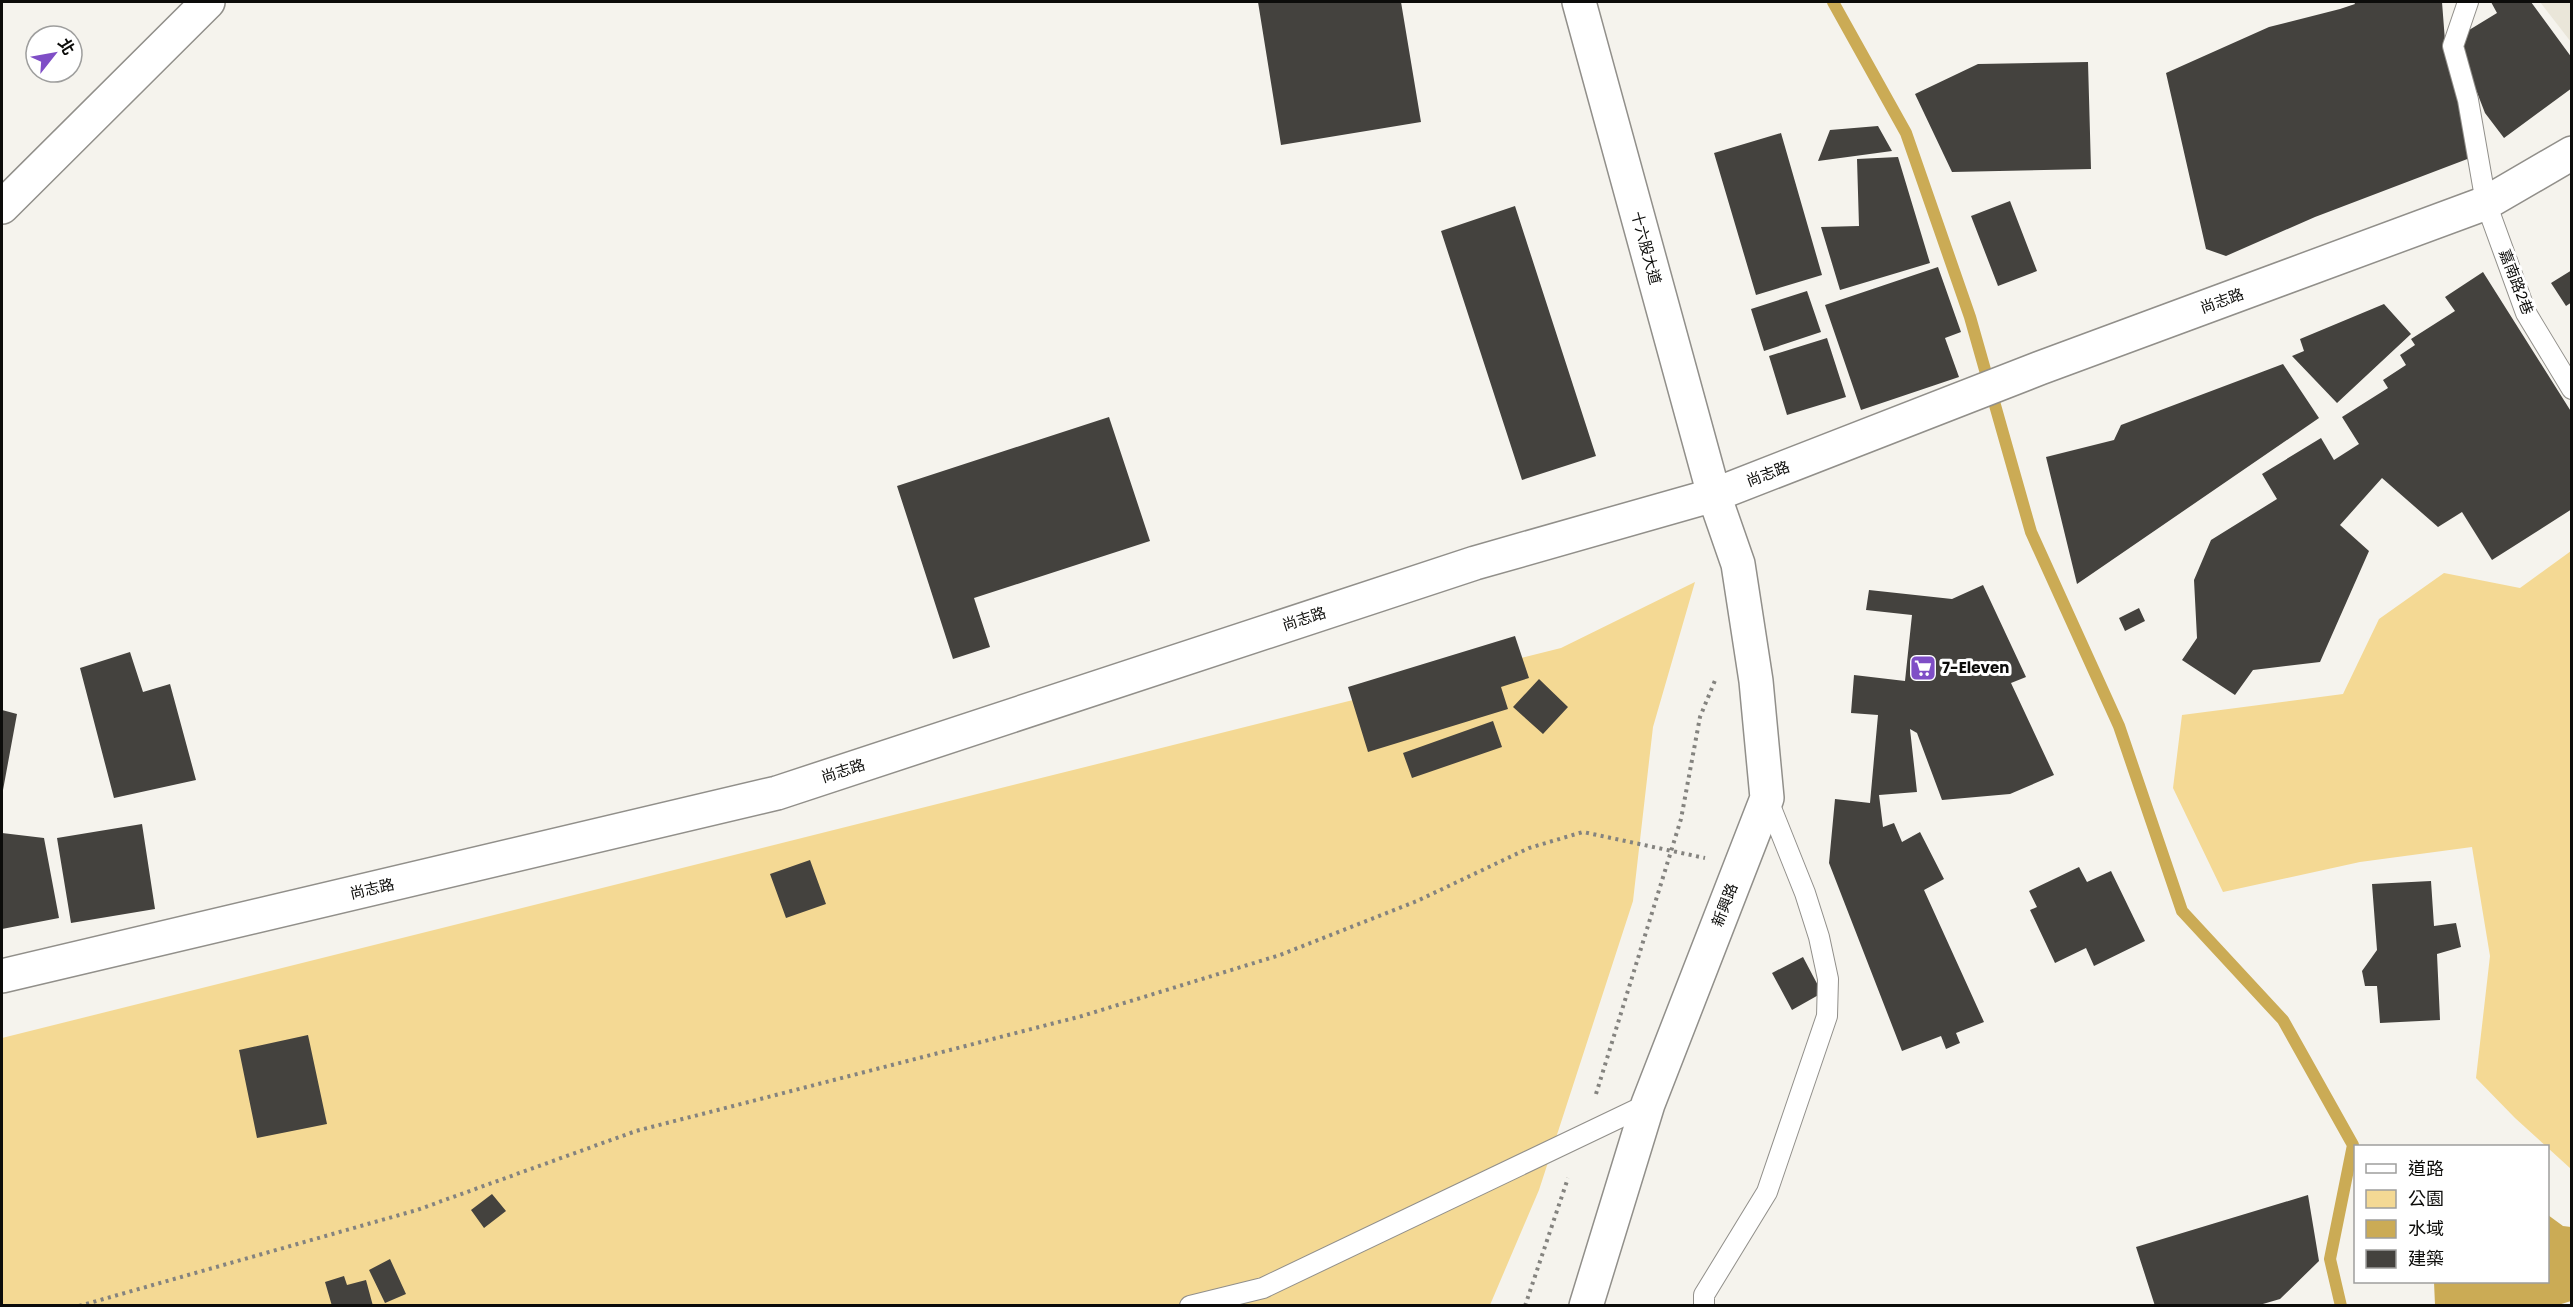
<svg xmlns="http://www.w3.org/2000/svg" width="2573" height="1307" viewBox="0 0 2573 1307" font-family="Poppins,'Noto Sans TC',sans-serif">
	<style>
		.built { fill: #eae6d9 }
		.green { fill: #f4d994 }
		.water { fill: #cbab55 }
		.lines { fill: none; stroke-linecap: round; stroke-linejoin: round }
		.stream { stroke: #cbab55; stroke-width: 12 }
		.building { fill: #44423e }
		.service-casing { stroke: #918f8a; stroke-width: 22 }
		.minor-casing { stroke: #918f8a; stroke-width: 36 }
		.tertiary-casing { stroke: #918f8a; stroke-width: 36 }
		.path { stroke: #84837f; stroke-width: 4; stroke-dasharray: 3 4.5; stroke-linecap: butt }
		.service { stroke: #fff; stroke-width: 20 }
		.minor { stroke: #fff; stroke-width: 33 }
		.tertiary { stroke: #fff; stroke-width: 33 }
		.labels { text-anchor: middle; stroke-width: 6; stroke-linejoin: round; paint-order: stroke }
		.street-label { font-size: 15px; fill: #0c0c0a; stroke: #fff }
		.poi-label { font-size: 15px; font-weight: bold; fill: #0c0c0a; stroke: #fff; text-anchor: start }
	</style>
	<rect width="100%" height="100%" fill="#f5f3ed"/>
	<path class="built" d="M2540,2H2571V42Z"/>
	<path class="green" d="M2571,551V1169L2515,1118L2476,1078L2490,956L2472,847L2360,862L2223,892L2173,788L2182,715L2343,694L2379,619L2444,573L2520,588Z
		M1695,582L1653,727L1633,901L1539,1190L1490,1305H2V1038L1561,648Z"/>
	<path class="water" d="M2548,1215L2563,1226L2571,1227V1301L2555,1306L2435,1305L2434,1282H2548Z"/>
	<g class="lines">
		<path class="stream" d="M1833,2L1906,133L1970,317L2031,532L2119,726L2182,911L2283,1020L2353,1145L2330,1259L2341,1306"/>
	</g>
	<path class="building" d="M1258,2H1401L1421,122L1281,145Z
		M2354,2H2442L2445,41L2470,158L2315,217L2226,256L2206,249L2166,73L2269,27L2340,9L2355,4Z
		M2491,2H2531L2572,58V88L2504,138L2485,113L2456,38L2497,13Z
		M2088,62L2091,169L1952,172L1915,94L1978,64Z
		M1878,126L1892,151L1818,161L1830,130Z
		M1781,133L1822,275L1756,295L1714,153Z
		M1898,157L1930,263L1840,290L1821,227L1859,226L1857,159Z
		M2010,201L2037,271L1998,286L1971,216Z
		M1515,206L1596,456L1522,480L1441,231Z
		M1938,267L1961,332L1945,338L1959,377L1861,410L1825,305Z
		M2572,270V302L2566,306L2551,283Z
		M2483,272L2572,413V509L2492,560L2462,512L2438,527L2382,478L2340,525L2369,551L2320,662L2253,670L2235,695L2182,660L2197,638L2194,580L2211,540L2277,499L2262,474L2321,438L2334,460L2359,444L2342,417L2388,388L2383,380L2406,365L2400,355L2415,345L2411,339L2455,311L2445,297Z
		M1807,291L1821,332L1764,351L1751,309Z
		M2384,304L2411,334L2337,403L2292,356L2304,351L2300,339Z
		M1827,338L1846,397L1787,415L1769,356Z
		M2283,364L2319,418L2077,584L2046,457L2114,440L2121,425Z
		M1109,417L1150,541L974,598L990,647L953,659L897,486Z
		M1983,585L2026,677L2011,683L2054,775L2010,794L1942,800L1917,733L1910,729L1917,792L1879,795L1883,827L1894,823L1902,842L1920,832L1944,879L1924,890L1984,1022L1956,1033L1960,1043L1946,1049L1941,1036L1902,1051L1829,863L1835,799L1870,803L1878,715L1851,713L1854,675L1905,681L1912,615L1866,610L1869,590L1952,599Z
		M2139,608L2145,621L2125,631L2119,618Z
		M1515,636L1529,678L1501,687L1508,709L1368,752L1348,687Z
		M130,652L143,692L170,684L196,780L114,798L80,668Z
		M1539,679L1568,707L1543,734L1513,707Z
		M2,710L17,714L3,790H2Z
		M1493,721L1502,747L1412,778L1403,753Z
		M142,824L155,909L71,923L57,838Z
		M2,833L44,838L59,918L2,929Z
		M810,860L826,904L786,918L770,874Z
		M2079,867L2087,882L2111,871L2145,941L2094,966L2086,948L2055,963L2030,910L2037,907L2029,891Z
		M2431,881L2434,926L2456,923L2461,947L2437,954L2440,1020L2380,1023L2377,986H2365L2362,971L2377,950L2372,884Z
		M1803,957L1822,993L1792,1010L1772,973Z
		M308,1035L327,1124L257,1138L239,1050Z
		M492,1194L506,1211L484,1228L471,1210Z
		M2308,1195L2319,1261L2280,1299L2256,1306H2155L2136,1247Z
		M390,1259L406,1294L385,1303L369,1270Z
		M344,1276L347,1285L366,1280L373,1306H332L325,1282Z"/>
	<g class="lines">
		<defs>
			<path id="service" d="M2468,2L2453,46L2468,100L2486,203L2526,313L2572,389
				M1190,1306L1263,1288L1648,1104
				M1704,1306V1295L1767,1192L1827,1016L1828,979L1819,937L1805,893L1767,798"/>
			<path id="minor" d="M2,207L208,2"/>
			<path id="tertiary" d="M1579,2L1714,495L1738,564L1756,681L1767,798L1648,1104L1586,1306
				M2,976L777,793L1475,563L1714,495L2040,368L2486,203L2572,153"/>
		</defs>
		<use href="#service" class="service-casing"/>
		<use href="#minor" class="minor-casing"/>
		<use href="#tertiary" class="tertiary-casing"/>
		<path class="path" d="M1596,1094L1681,819L1700,717L1716,678
			M79,1306L417,1210L636,1131L1082,1016L1280,955L1417,901L1529,848L1583,832L1705,858
			M1525,1306L1568,1178"/>
		<use href="#service" class="service"/>
		<use href="#minor" class="minor"/>
		<use href="#tertiary" class="tertiary"/>
	</g>
	<defs>
		<symbol id="supermarket-square" viewBox="-11 -11 22 22"><rect x="-9" y="-9" width="18" height="18" rx="4" fill="#7f4ec6" stroke="#fff"/><path d="M-6-5.5h2.5l.6 2H6L4.5 2H-2.5L-4.4-4H-6ZM-1.5 3.2a1.3 1.3 0 1 0 .1 0ZM3 3.2a1.3 1.3 0 1 0 .1 0Z" fill="#fff"/></symbol>
	</defs>
	<g fill-rule="evenodd">
		<use href="#supermarket-square" x="1908" y="653" width="30" height="30"/>
	</g>
	<g class="labels">
		<g class="street-label">
			<text transform="translate(1646 248) rotate(75)" y="5">十六股大道</text>
			<text transform="translate(2516 282) rotate(69)" y="5">嘉南路2巷</text>
			<text transform="translate(2222 301) rotate(-20)" y="5">尚志路</text>
			<text transform="translate(1768 474) rotate(-21)" y="5">尚志路</text>
			<text transform="translate(1304 619) rotate(-18)" y="5">尚志路</text>
			<text transform="translate(843 771) rotate(-18)" y="5">尚志路</text>
			<text transform="translate(372 889) rotate(-13)" y="5">尚志路</text>
			<text transform="translate(1725 905) rotate(-69)" y="5">新興路</text>
		</g>
		<g class="poi-label">
			<text x="1942" y="673">7-Eleven</text>
		</g>
	</g>
	<rect width="2573" height="1307" fill="none" stroke="#0c0c0a" stroke-width="6"/>
	<rect x="2354" y="1145" width="195" height="138" fill="#ffffff" stroke="#9e9e9d" stroke-width="1.5"/>
	<rect x="2366" y="1164" width="30" height="9" fill="#ffffff" stroke="#9e9e9d" stroke-width="1.5"/>
	<text x="2408" y="1175" font-size="18" fill="#0c0c0a">道路</text>
	<rect x="2366" y="1190" width="30" height="18" fill="#f4d994" stroke="#9e9e9d" stroke-width="1.5"/>
	<text x="2408" y="1205" font-size="18" fill="#0c0c0a">公園</text>
	<rect x="2366" y="1220" width="30" height="18" fill="#cbab55" stroke="#9e9e9d" stroke-width="1.5"/>
	<text x="2408" y="1235" font-size="18" fill="#0c0c0a">水域</text>
	<rect x="2366" y="1250" width="30" height="18" fill="#44423e" stroke="#9e9e9d" stroke-width="1.5"/>
	<text x="2408" y="1265" font-size="18" fill="#0c0c0a">建築</text>
	<g transform="translate(54 54) rotate(59)"><circle r="28" fill="#ffffff" stroke="#9e9e9d" stroke-width="1.5"/>
	<path d="M0-4.5L10 22L0 15L-10 22Z" fill="#7f4ec6"/>
	<text y="-9" font-size="16" font-weight="bold" text-anchor="middle" fill="#0c0c0a">北</text>
	</g>
</svg>
